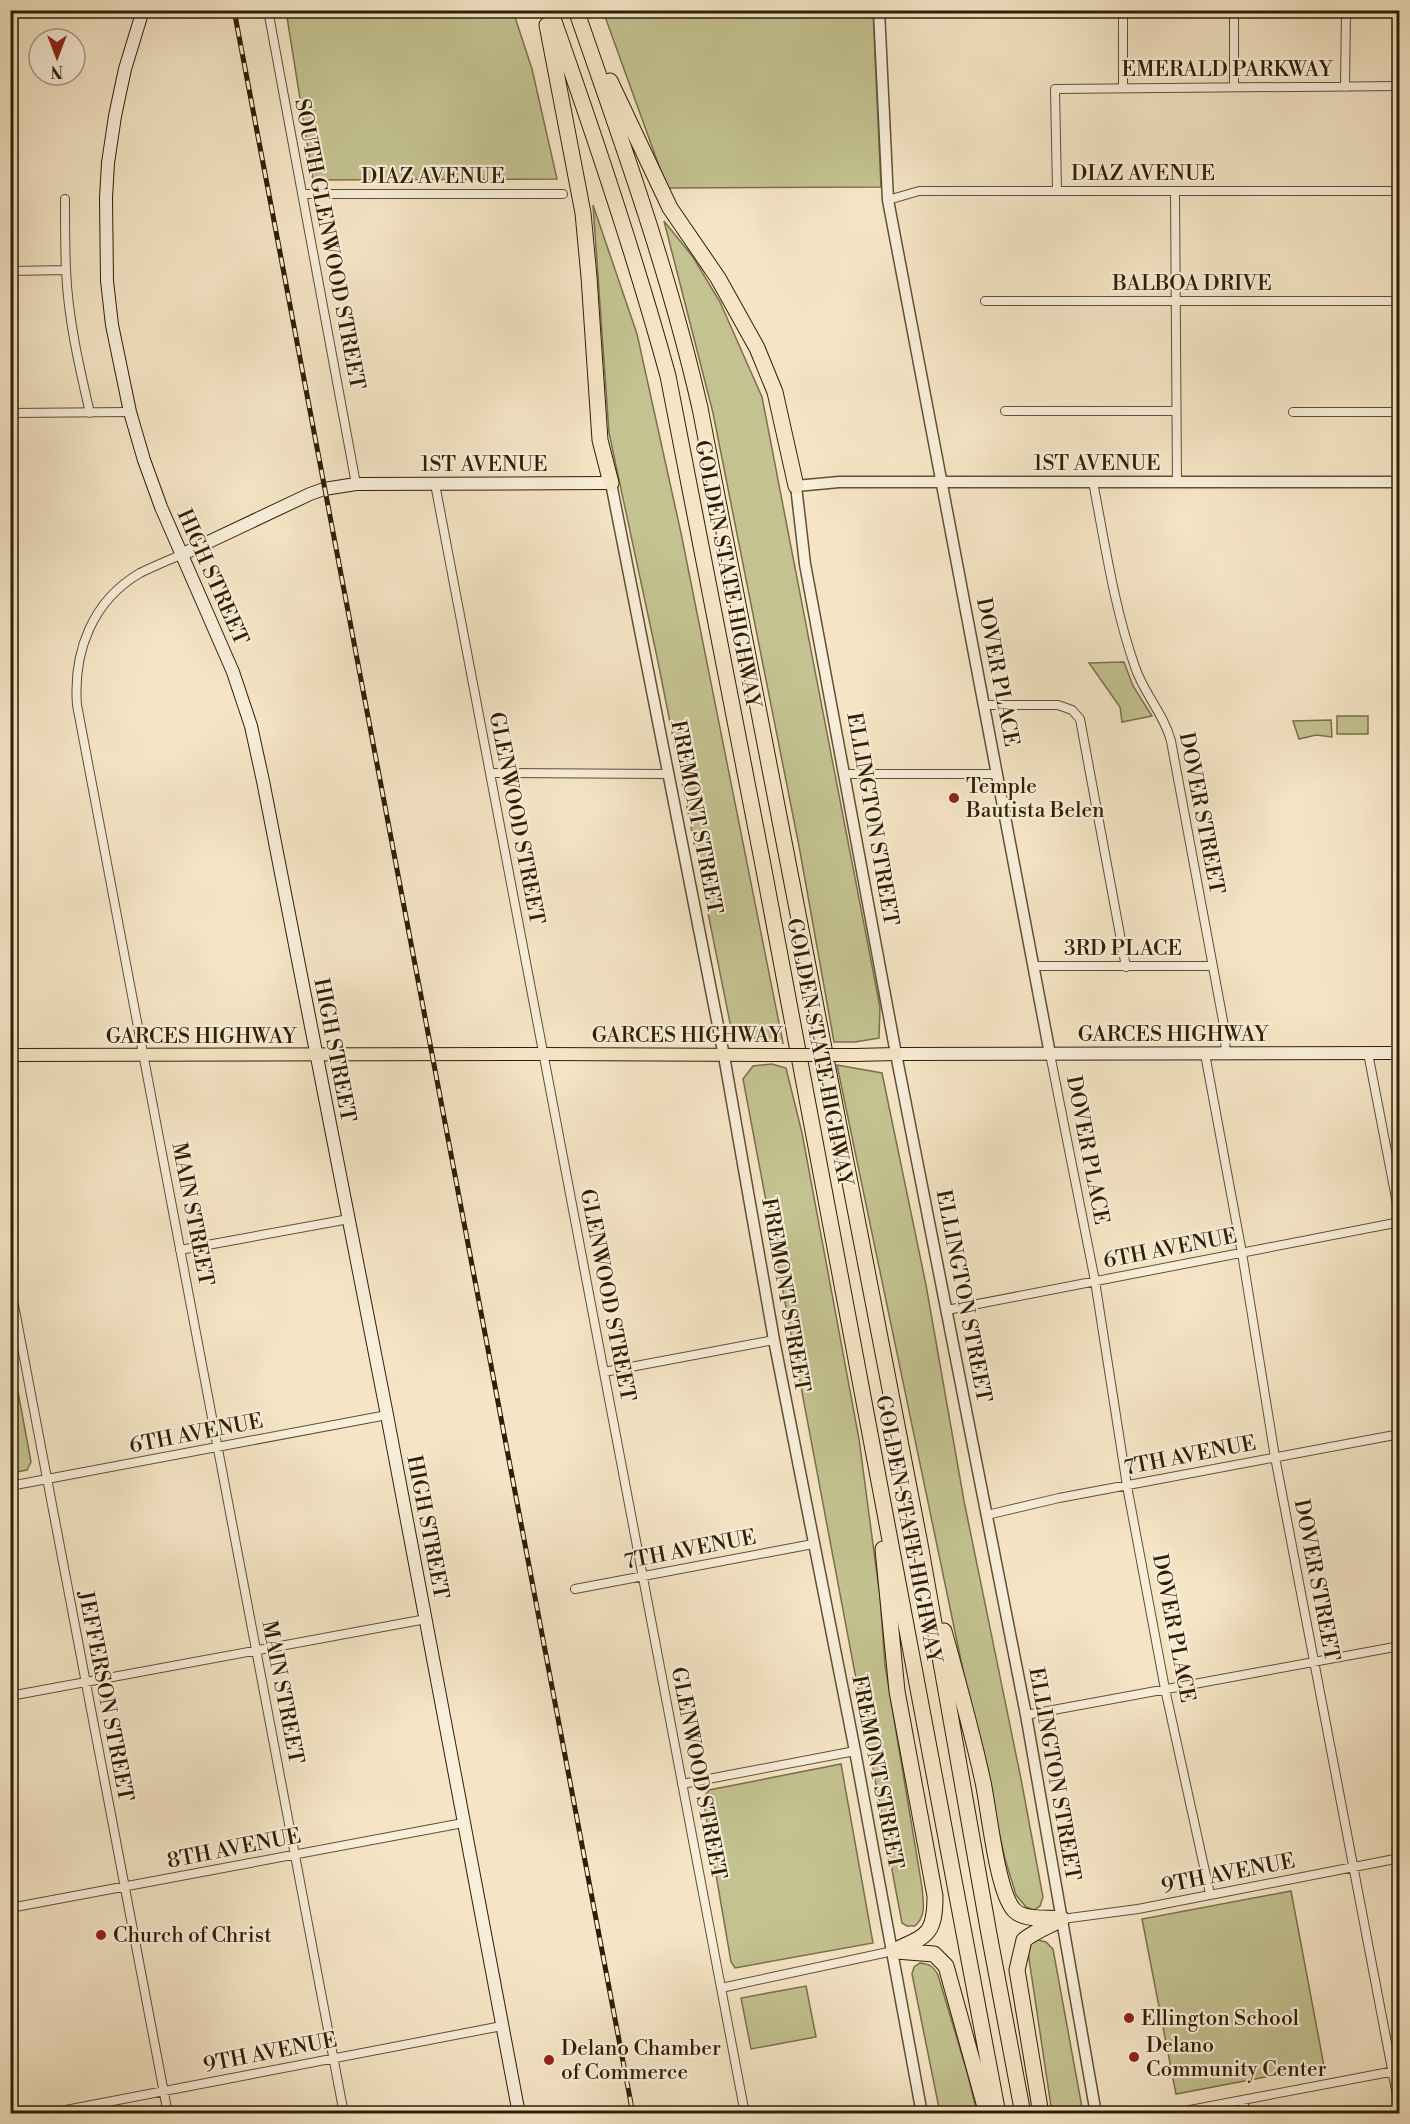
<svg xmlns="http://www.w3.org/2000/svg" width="1410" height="2124" viewBox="0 0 1410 2124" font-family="'Libre Bodoni',serif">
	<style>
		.green { fill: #c3c290; stroke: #7a704a; stroke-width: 1.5 }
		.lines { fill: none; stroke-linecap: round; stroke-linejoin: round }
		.minor-casing { stroke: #615034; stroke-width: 10 }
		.tertiary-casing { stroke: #615034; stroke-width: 13 }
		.secondary-casing { stroke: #301e04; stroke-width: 14 }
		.primary-casing { stroke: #301e04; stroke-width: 14 }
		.motorway-casing { stroke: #301e04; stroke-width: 17 }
		.minor { stroke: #f8eeda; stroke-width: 8 }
		.tertiary { stroke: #f8eeda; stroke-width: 10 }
		.secondary { stroke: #f8eeda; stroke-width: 12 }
		.primary { stroke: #f5e5c6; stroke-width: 12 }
		.motorway { stroke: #f5e5c6; stroke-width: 15 }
		.rail-casing { stroke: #301e04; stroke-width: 5 }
		.rail { stroke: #f8eeda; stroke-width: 3; stroke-dasharray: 9; stroke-linecap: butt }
		.primary-bridge-casing { stroke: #301e04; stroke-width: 14; stroke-linecap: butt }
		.primary-bridge { stroke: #f5e5c6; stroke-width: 12 }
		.poi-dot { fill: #8f2418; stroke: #f8eeda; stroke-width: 2 }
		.labels { text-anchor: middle; stroke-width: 4.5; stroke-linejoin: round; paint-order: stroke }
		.street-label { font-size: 21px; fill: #301e04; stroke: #f8eeda }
		.poi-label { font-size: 21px; fill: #301e04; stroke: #f8eeda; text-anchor: start }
	</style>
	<rect width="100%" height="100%" fill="#f5e5c6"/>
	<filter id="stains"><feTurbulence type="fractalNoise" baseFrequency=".00333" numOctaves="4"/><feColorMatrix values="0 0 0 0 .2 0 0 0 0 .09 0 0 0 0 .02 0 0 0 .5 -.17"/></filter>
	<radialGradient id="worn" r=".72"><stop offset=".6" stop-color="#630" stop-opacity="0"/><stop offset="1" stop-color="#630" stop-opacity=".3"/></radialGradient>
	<path class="green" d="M286,11H513L532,69L557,179L313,180Z
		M603,11H873L881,187L667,188Z
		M593,205L637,334L681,533L783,1043L745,1036L730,1023L657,657L609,433Z
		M664,221L693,257L720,302L762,397L880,1007L879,1038L855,1042H834L799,846L713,413Z
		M1124,662L1133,686L1152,716L1122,722L1120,707L1089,663Z
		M1337,716H1368V734H1337Z
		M1331,720L1332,737L1316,735L1299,739L1293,721Z
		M772,1064L786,1068L802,1133L859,1439L880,1597L885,1665L922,1887C923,1901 927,1915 915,1926H907L902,1923L743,1079L753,1066Z
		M837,1065L882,1073L926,1285L964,1501L1021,1779L1043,1897L1040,1906L1034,1910L1026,1907L1016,1895L1005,1859L964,1675Z
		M11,1354L31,1462L27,1470L11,1473Z
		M841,1764L873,1943L735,1968L731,1962L703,1799L709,1790Z
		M1291,1891L1324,2066L1176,2094L1142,1919Z
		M1038,1940L1046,1942L1053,1949L1083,2113H1052L1028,1952L1031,1944Z
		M920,1963C930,1964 933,1966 938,1975L967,2072L977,2113H940L912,1974L914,1967Z
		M806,1986L816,2037L751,2049L741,1998Z"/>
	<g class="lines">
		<defs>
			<path id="minor" d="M268,10L356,484
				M1123,10V87
				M1234,87V10
				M1345,87L1346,10
				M1057,191L1055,89L1400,86
				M1175,192L1177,482
				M302,194H563
				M65,199C65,223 65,246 66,270C68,318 79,366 90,413
				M888,200L919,191H1400
				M10,271L66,270
				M985,301H1400
				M1005,411H1175
				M1293,412H1400
				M10,413L130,412
				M1093,482C1105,544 1114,607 1135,667C1144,694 1164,714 1171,741L1224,1026L1226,1054
				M435,484L745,2114
				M183,554C169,560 154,566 140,573C92,601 73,652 77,705L344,2114
				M984,705H1058L1072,710L1080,719L1126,967
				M491,773L668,774
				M845,774H997
				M1034,966H1212
				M1368,1053L1400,1219
				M1050,1054L1095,1281L1127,1486L1165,1689L1210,1894
				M1205,1054L1242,1253L1275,1457L1400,2111
				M180,1250L349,1219
				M10,1284L168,2114
				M947,1310L1400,1222
				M604,1372L774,1340
				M10,1486L387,1415
				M987,1515L1059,1498L1400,1434
				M575,1589L813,1544
				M10,1696L426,1619
				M1026,1715L1400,1646
				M682,1784L855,1751
				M10,1908L463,1823
				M1062,1919L1138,1909L1400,1858
				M721,1988L893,1951
				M1243,2100L1246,2114
				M45,2114L502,2026
				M1169,2114L1400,2070"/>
			<path id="tertiary" d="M879,10L888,200L1050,1054
				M611,483L724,1056L774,1340L855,1751L922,2114
				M1096,2114L1026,1715L896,1054L805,564L796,486L839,482H1400"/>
			<path id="secondary" d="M143,10L125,69L115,116L108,163L106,198L107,281L112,325L130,412L144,460L161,507L233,672L251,726L263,781L387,1415L519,2114
				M183,554L310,494L324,489L356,484L611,483
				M896,1054L1400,1053"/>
			<path id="primary" d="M10,1055L544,1054L764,1055
				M855,1055L896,1054"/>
			<path id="motorway" d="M550,10C593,131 634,252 668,376L763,865L998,2114
				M576,10C622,142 669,272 700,408L920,1544L989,1934L1023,2114
				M547,25L583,213L589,277L600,440L611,483
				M610,81L670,208L718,278L757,348L775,392L796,486
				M883,1549L897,1691L935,1896C935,1936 926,1936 893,1951
				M944,1631C958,1681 972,1731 983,1782C989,1810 997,1892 1014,1910C1024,1921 1047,1917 1062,1919
				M896,1951L934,1954L946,1966L987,2114
				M1041,2114L1017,1970L1024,1940C1035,1931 1049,1926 1062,1919"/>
		</defs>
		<use href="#minor" class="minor-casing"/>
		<use href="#tertiary" class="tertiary-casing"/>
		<use href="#secondary" class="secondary-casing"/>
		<use href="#primary" class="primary-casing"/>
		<use href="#motorway" class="motorway-casing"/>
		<use href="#minor" class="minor"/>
		<use href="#tertiary" class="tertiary"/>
		<use href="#secondary" class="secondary"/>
		<use href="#primary" class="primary"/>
		<use href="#motorway" class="motorway"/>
		<defs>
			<path id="rail" d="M234,10L633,2114"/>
		</defs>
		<use href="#rail" class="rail-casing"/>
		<use href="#rail" class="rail"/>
		<defs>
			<path id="primary-bridge" d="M764,1055H855"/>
		</defs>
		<use href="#primary-bridge" class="primary-bridge-casing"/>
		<use href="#primary-bridge" class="primary-bridge"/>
	</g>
	<g class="poi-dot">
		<circle cx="954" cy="798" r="6"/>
		<circle cx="101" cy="1935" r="6"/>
		<circle cx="1129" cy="2018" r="6"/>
		<circle cx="1134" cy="2057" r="6"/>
		<circle cx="549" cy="2060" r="6"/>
	</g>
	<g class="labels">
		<g class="street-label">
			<text x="1227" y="76">EMERALD PARKWAY</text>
			<text x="1143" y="180">DIAZ AVENUE</text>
			<text x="433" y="183">DIAZ AVENUE</text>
			<text transform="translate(330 244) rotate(79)" y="7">SOUTH GLENWOOD STREET</text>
			<text x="1192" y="290">BALBOA DRIVE</text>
			<text x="1097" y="470">1ST AVENUE</text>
			<text x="484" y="471">1ST AVENUE</text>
			<text transform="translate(728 574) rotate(79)" y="7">GOLDEN STATE HIGHWAY</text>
			<text transform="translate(213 577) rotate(66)" y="7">HIGH STREET</text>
			<text transform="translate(998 672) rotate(79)" y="7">DOVER PLACE</text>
			<text transform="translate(1202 813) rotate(79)" y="7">DOVER STREET</text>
			<text transform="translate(697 817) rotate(79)" y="7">FREMONT STREET</text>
			<text transform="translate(517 818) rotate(79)" y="7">GLENWOOD STREET</text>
			<text transform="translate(873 819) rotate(80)" y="7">ELLINGTON STREET</text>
			<text x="1123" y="955">3RD PLACE</text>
			<text x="1173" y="1041">GARCES HIGHWAY</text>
			<text x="687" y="1042">GARCES HIGHWAY</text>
			<text x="201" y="1043">GARCES HIGHWAY</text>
			<text transform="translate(335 1050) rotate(79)" y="7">HIGH STREET</text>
			<text transform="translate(820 1052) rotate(79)" y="7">GOLDEN STATE HIGHWAY</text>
			<text transform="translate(1088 1150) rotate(79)" y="7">DOVER PLACE</text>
			<text transform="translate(193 1214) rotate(79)" y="7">MAIN STREET</text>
			<text transform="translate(1170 1248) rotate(-11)" y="7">6TH AVENUE</text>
			<text transform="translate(608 1295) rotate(79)" y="7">GLENWOOD STREET</text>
			<text transform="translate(786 1295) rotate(80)" y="7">FREMONT STREET</text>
			<text transform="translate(964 1296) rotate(79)" y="7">ELLINGTON STREET</text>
			<text transform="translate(196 1433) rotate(-11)" y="7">6TH AVENUE</text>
			<text transform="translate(1190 1455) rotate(-11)" y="7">7TH AVENUE</text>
			<text transform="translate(428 1527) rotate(79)" y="7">HIGH STREET</text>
			<text transform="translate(909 1529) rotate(79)" y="7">GOLDEN STATE HIGHWAY</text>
			<text transform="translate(690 1549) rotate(-11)" y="7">7TH AVENUE</text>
			<text transform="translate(1317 1580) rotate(79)" y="7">DOVER STREET</text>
			<text transform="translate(1174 1628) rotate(79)" y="7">DOVER PLACE</text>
			<text transform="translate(283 1692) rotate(79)" y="7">MAIN STREET</text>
			<text transform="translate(106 1696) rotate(79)" y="7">JEFFERSON STREET</text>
			<text transform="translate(878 1772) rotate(79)" y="7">FREMONT STREET</text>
			<text transform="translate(699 1773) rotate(79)" y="7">GLENWOOD STREET</text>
			<text transform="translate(1055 1774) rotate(80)" y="7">ELLINGTON STREET</text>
			<text transform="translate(234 1848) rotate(-11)" y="7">8TH AVENUE</text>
			<text transform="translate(1228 1873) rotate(-11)" y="7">9TH AVENUE</text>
			<text transform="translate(270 2052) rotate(-11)" y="7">9TH AVENUE</text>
		</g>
		<g class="poi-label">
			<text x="966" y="793">Temple<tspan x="966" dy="24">Bautista Belen</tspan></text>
			<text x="113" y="1942">Church of Christ</text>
			<text x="1141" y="2025">Ellington School</text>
			<text x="1146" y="2052">Delano<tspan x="1146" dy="24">Community Center</tspan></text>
			<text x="561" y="2055">Delano Chamber<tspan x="561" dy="24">of Commerce</tspan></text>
		</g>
	</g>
	<rect width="1410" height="2124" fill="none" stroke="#f5e5c6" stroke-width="36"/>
	<rect x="12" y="12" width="1386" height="2100" fill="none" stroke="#301e04" stroke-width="3"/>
	<rect x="18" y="18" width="1374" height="2088" fill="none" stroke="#301e04" stroke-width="1.5"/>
	<g transform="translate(57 57) rotate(180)"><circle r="28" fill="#f8eeda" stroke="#a89b84" stroke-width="1.5"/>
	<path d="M0-4.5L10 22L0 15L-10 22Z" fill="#8f2418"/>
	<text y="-9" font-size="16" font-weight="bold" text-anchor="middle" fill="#301e04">N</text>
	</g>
	<rect width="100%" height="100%" filter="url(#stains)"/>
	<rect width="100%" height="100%" fill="url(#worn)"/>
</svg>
